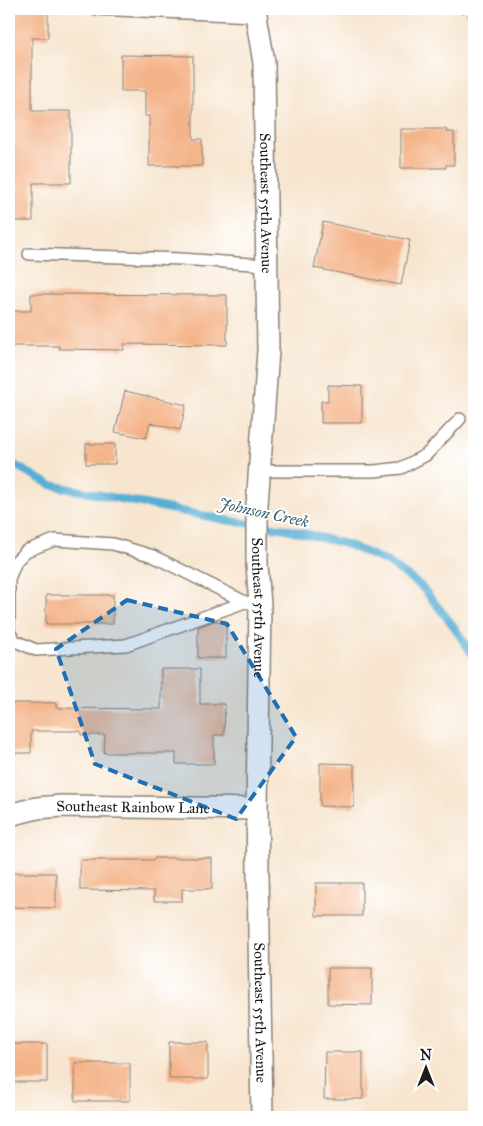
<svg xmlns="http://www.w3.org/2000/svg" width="483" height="1126" viewBox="0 0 483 1126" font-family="'IM FELL Great Primer',serif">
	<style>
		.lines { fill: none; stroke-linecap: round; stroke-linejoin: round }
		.stream { stroke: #57aed4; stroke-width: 8 }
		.building { fill: #f4b489 }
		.service-casing { stroke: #8a8076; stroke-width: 14 }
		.minor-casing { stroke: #8a8076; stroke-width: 24 }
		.path { stroke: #8a8076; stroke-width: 3; stroke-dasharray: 1 4; stroke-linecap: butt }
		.service { stroke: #fff; stroke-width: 11 }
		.minor { stroke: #fff; stroke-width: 21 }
		.marked { fill: #1f6fb2; fill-opacity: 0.2; stroke: #1f6fb2; stroke-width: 4; stroke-dasharray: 10 6; stroke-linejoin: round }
		.labels { text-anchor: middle; stroke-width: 4; stroke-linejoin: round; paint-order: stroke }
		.street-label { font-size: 15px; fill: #1c1c1c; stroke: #fff }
		.water-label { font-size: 16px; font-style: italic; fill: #375e6f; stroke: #fff }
	</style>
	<rect width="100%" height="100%" fill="#fff"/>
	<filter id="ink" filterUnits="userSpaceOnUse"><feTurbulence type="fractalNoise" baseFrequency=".02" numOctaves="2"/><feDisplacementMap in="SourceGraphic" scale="10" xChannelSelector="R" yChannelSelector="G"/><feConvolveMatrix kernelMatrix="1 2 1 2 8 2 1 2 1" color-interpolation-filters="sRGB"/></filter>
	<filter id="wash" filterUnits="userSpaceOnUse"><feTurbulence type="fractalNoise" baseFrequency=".0096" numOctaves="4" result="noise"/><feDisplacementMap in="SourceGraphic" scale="20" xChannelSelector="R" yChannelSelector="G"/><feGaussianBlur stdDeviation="1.12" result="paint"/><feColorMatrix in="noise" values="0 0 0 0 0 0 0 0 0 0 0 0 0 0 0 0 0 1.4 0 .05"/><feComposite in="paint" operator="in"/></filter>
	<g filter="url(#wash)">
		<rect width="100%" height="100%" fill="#f7e5cf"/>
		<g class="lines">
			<path class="stream" d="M9,462L51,485L225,520L286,529L346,544L388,562L421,586L452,624L474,657"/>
		</g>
		<g id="blocks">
			<path class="building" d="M9,9H48V38H32V111H71V183H33V221H9Z
				M121,55L193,56V139H202V166H149V116H145V91H121Z
				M401,129H446V132H454V165H446V168H401Z
				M323,222L410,240L401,285L314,268Z
				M31,294L227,295V345L124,344V350L59,349V346H9V311H31Z
				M328,385L362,386V423H321V401H328Z
				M125,391L186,405L180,430L150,423L146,438L115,432Z
				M86,444H115V464H86Z
				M46,595H113V624H46Z
				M214,621H226V658H198V627Z
				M161,669H200V704H225L224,735H214V764H176V753H104L105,735H81V731H31V753H9V703H56V708L161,709Z
				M320,763L354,764V807L320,806Z
				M154,858H212V889H182V901H154V891L80,890V860H154Z
				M9,873H56V908L9,907Z
				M316,883H362V916H316Z
				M328,968H372V1005L328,1004Z
				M169,1042H208V1079H169Z
				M13,1044H47V1082H9V1059H13Z
				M325,1052H363V1099H324Z
				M75,1063H130V1101H75Z"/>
		</g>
	</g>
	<g filter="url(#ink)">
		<use href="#blocks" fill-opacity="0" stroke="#8a8076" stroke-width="1"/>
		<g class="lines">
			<defs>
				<path id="service" d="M94,9L255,16
					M29,254L181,259L267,265
					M260,471H374L401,468L426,455L460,419
					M245,602L153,556L113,544L55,540L26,551L16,561L9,579V632L15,641L36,650L126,645L245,602L260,605"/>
				<g id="minor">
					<path id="s1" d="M255,9L264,63L268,351L257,505V565L260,605L257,809L262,1117"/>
					<path id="s2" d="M9,815L37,808L62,806L257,809"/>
				</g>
			</defs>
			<use href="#service" class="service-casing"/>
			<use href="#minor" class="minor-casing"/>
			<path class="path" d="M454,9L474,18"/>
			<use href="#service" class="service"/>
			<use href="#minor" class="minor"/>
		</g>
	</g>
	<path class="marked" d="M127,600L227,624L296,737L236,819L95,764L56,649Z"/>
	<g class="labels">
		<g class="street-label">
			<text dy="5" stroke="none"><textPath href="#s1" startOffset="195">Southeast 55th Avenue</textPath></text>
			<text dy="5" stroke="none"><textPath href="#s1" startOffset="600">Southeast 55th Avenue</textPath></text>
			<text dy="5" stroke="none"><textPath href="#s2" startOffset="125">Southeast Rainbow Lane</textPath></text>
			<text dy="5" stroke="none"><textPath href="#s1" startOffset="1005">Southeast 55th Avenue</textPath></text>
		</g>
		<g class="water-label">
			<text transform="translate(264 512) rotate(12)" y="6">Johnson Creek</text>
		</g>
	</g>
	<rect width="483" height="1126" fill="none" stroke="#fff" stroke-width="30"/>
	<g transform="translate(426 1068)" stroke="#ffffff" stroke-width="4" paint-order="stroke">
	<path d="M0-4L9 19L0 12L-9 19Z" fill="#1c1c1c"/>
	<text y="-8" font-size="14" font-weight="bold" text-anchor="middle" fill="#1c1c1c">N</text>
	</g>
</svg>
